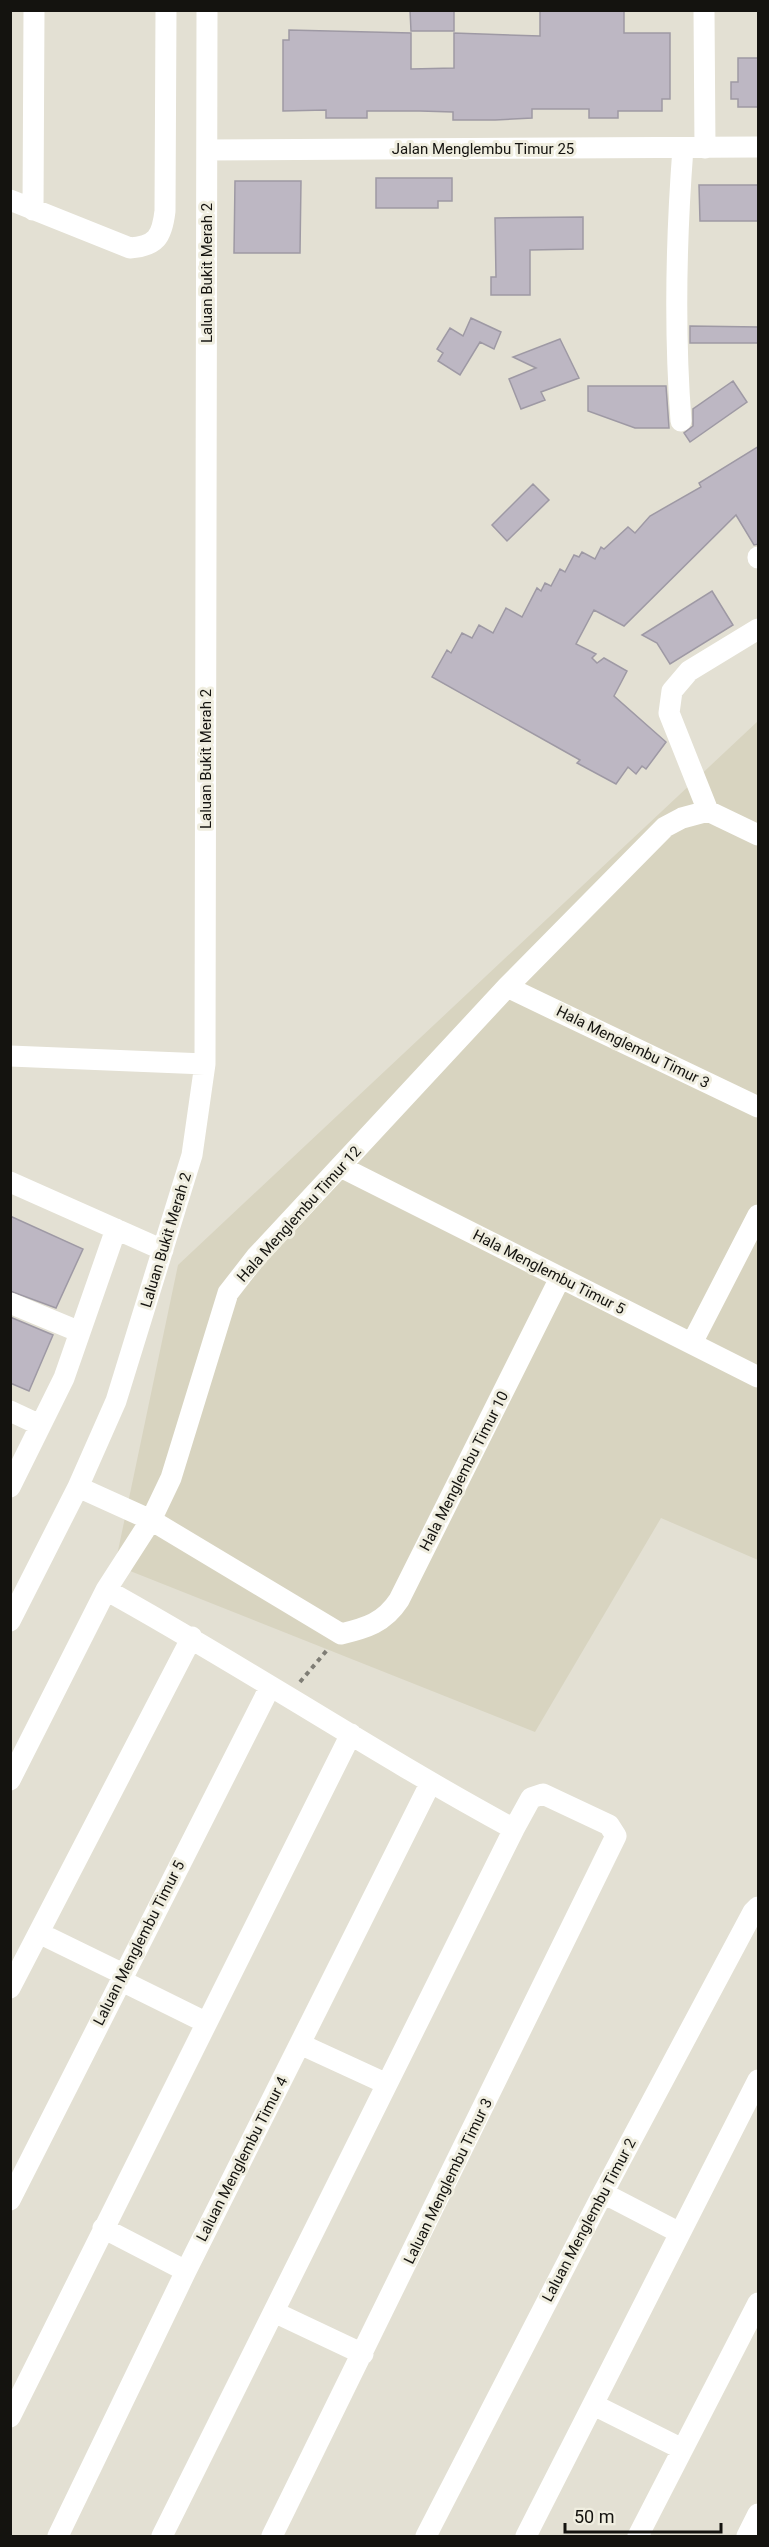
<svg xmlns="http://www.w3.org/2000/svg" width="769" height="2547" viewBox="0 0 769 2547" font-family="Roboto,sans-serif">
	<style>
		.built { fill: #d8d4c0 }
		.building { fill: #bdb7c3; stroke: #9e99a4; stroke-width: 1.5 }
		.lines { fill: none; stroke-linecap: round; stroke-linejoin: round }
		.path { stroke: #7f7d75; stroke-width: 4; stroke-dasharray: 4.5 4.5; stroke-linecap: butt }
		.minor { stroke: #fff; stroke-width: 21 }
		.labels { text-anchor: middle; stroke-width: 6; stroke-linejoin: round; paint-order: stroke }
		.street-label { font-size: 15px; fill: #14130f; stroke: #f0eee0 }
	</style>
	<rect width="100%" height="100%" fill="#e3e0d3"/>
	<path class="built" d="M758,721V1560L661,1518L535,1732L115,1565L178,1265Z"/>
	<path class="building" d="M410,10H454V31H411Z
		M540,10H624V33H670V99H662V111H618V118H589V109H532V118L495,120H453V112L420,111H367V118H326V110L283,111V40H289V30L411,33V69L454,68V33L540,36Z
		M738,58H759V107H738V99H731V82H738Z
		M376,178H452V201H438V208H376Z
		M235,181H301L300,253H234Z
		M699,185H759V221H700Z
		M583,217V249L530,250V295H491V277H496L495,218Z
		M471,318L501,332L494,349L480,342L460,375L438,361L443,353L437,349L450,328L463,336Z
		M690,326L759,327V343H690Z
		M560,339L579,378L541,392L545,400L521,409L509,379L536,368L513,357Z
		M733,381L747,402L690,442L684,433L693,426V409Z
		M588,386H666L669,428H635L588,411Z
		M759,446V544L754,545L736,515L624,626L594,610L576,644L596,654L592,658L597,663L604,658L627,671L614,696L666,742L646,769L642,766L636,774L628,767L616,784L577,763L580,760L432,677L447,650L451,653L462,633L472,638L479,625L493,633L506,608L522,617L537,588L541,591L545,583L551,586L560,569L565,572L574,555L579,557L582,552L595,559L601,547L604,549L628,527L635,533L650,516L701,487L699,483Z
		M533,484L549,500L507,541L492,525Z
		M712,591L733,625L670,664L657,643L642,635Z
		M10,1216L83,1249L56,1308L10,1291Z
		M10,1317L53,1335L29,1391L10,1383Z"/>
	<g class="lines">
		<path class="path" d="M300,1682L328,1649"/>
		<path class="minor" d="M704,10L705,148
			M207,150L758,147
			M10,200L130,248C156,246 162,237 165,211L166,10
			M33,210L34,10
			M681,421C674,329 676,240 683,148
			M758,557V558
			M708,811L669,713L672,691L689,671L758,629
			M708,811L758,835
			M507,987L758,1107
			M10,1056L205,1064
			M341,1167L758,1377
			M10,1182L163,1250
			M10,1303L80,1332
			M692,1343L758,1215
			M10,1411L40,1425
			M10,1487L64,1378L116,1229
			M78,1487L151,1520L341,1634C366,1628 384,1623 399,1600L560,1278
			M106,1590C244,1666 375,1754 514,1829L531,1798L543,1794L609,1825L616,1836L272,2536
			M10,1621L78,1487L116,1401L192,1155L205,1064L207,10
			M10,1780L106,1590L151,1520L171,1478L228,1293L256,1257L507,987L665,827L682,818L708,811
			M39,1933L123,1974
			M120,1980L205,2022
			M10,1988L192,1637
			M300,2044L387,2084
			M603,2193L680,2233
			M10,2200L270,1687
			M103,2228L186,2271
			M274,2312L363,2354
			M594,2405L682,2449
			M10,2417L351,1734
			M58,2536L186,2271L430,1784
			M162,2536L514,1829
			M426,2536L603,2193L753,1912L758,1907
			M526,2536L758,2080
			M638,2536L758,2303
			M747,2536L758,2514"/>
	</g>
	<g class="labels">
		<g class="street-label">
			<text x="483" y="154">Jalan Menglembu Timur 25</text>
			<text transform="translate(207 273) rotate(-90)" y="5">Laluan Bukit Merah 2</text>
			<text transform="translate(206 759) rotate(-90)" y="5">Laluan Bukit Merah 2</text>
			<text transform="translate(633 1047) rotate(26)" y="5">Hala Menglembu Timur 3</text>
			<text transform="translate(299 1214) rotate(-48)" y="5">Hala Menglembu Timur 12</text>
			<text transform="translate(166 1240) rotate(-73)" y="5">Laluan Bukit Merah 2</text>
			<text transform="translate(549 1272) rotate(27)" y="5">Hala Menglembu Timur 5</text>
			<text transform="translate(464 1471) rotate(-63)" y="5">Hala Menglembu Timur 10</text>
			<text transform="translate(139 1943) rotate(-63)" y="5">Laluan Menglembu Timur 5</text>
			<text transform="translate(242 2159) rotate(-63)" y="5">Laluan Menglembu Timur 4</text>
			<text transform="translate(448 2181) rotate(-64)" y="5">Laluan Menglembu Timur 3</text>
			<text transform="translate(589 2220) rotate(-62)" y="5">Laluan Menglembu Timur 2</text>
		</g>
	</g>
	<rect width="769" height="2547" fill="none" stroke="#14130f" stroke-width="24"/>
	<path d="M565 2523v9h156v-9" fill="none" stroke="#14130f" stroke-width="3"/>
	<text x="574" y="2523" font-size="18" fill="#14130f" stroke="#f0eee0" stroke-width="4.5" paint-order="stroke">50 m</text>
</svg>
